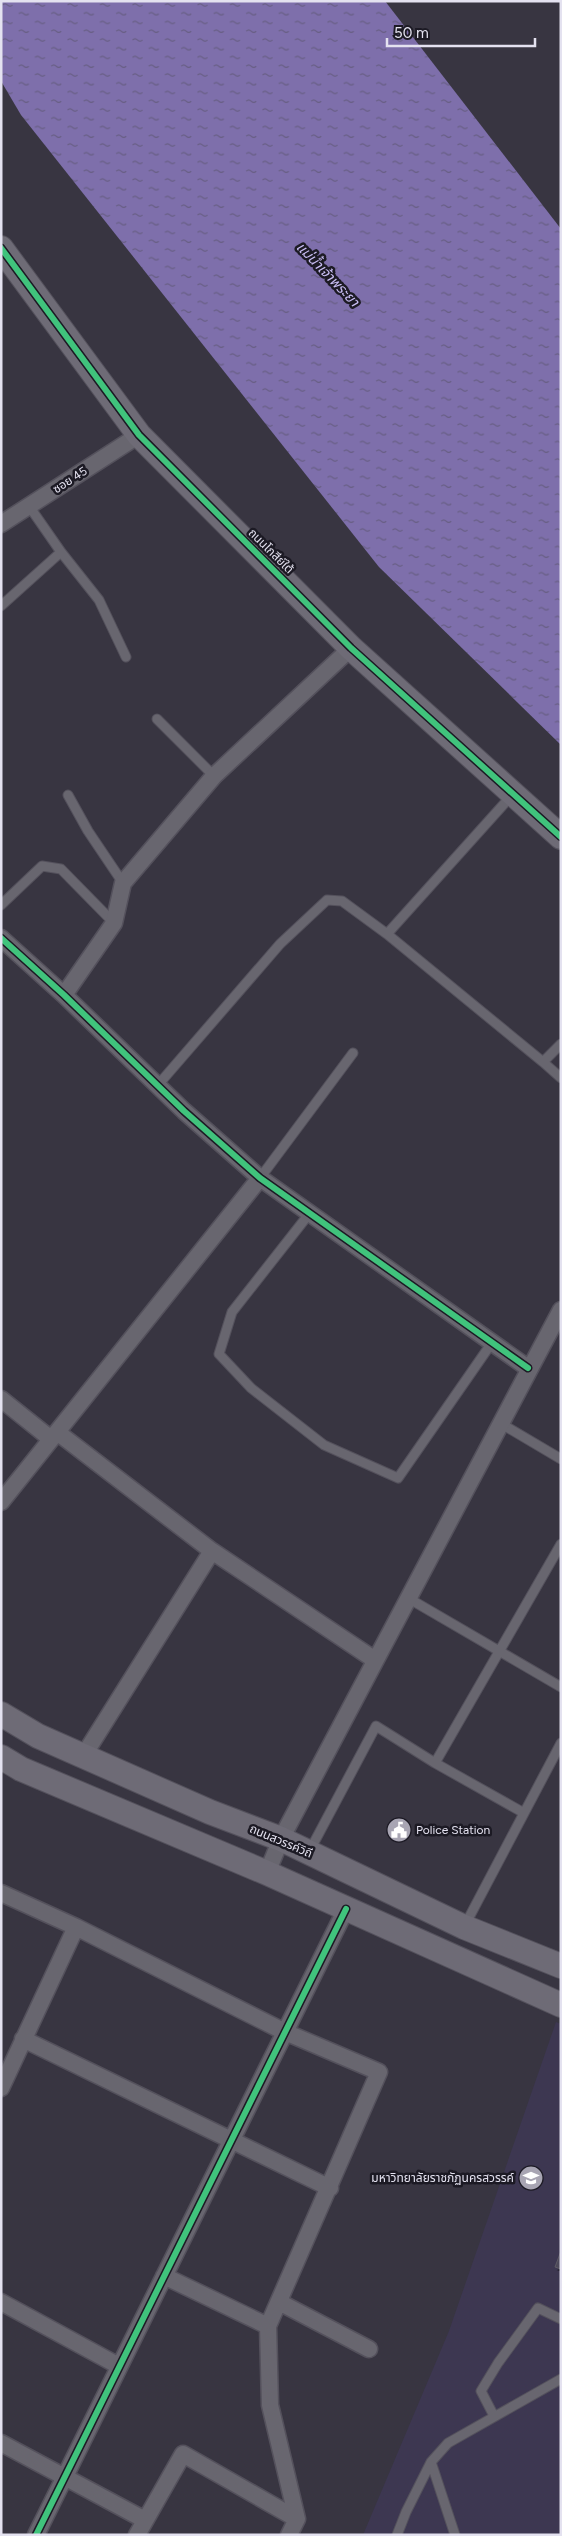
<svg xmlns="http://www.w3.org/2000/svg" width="562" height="2536" viewBox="0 0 562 2536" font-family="Figtree,'Noto Sans Thai',sans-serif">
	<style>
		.built { fill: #3d3751 }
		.water { fill: url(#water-ripples) }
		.building { fill: #4d495a; stroke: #5d5b65; filter: url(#shadow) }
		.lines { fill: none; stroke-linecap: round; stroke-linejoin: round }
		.lane-casing { stroke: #54515c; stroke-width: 11 }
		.street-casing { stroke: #54515c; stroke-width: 19 }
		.secondary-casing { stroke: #54515c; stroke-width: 26 }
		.lane { stroke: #68666f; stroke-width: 9 }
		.street { stroke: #68666f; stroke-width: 16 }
		.secondary { stroke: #6e6b76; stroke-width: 24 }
		.cycleway-casing { stroke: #1c1a24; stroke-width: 9 }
		.cycleway { stroke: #40c37c; stroke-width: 6 }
		.labels { text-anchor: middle; stroke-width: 5; stroke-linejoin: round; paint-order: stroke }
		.street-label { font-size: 12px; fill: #e4e2f0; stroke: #1c1a24 }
		.poi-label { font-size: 12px; fill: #e4e2f0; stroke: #1c1a24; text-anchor: start }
		.water-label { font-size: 14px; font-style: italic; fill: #c9bef4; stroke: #1c1a24 }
	</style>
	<defs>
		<pattern id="water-ripples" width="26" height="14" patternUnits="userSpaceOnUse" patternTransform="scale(1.25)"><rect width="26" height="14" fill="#7e6fab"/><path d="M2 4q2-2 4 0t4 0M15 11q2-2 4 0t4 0" fill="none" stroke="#675e83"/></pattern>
		<filter id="shadow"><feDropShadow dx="3" dy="5.5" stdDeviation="1" flood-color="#0009"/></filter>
	</defs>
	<rect width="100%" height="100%" fill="#383541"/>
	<path class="built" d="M556,2022L561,2024V2535H363L449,2331Z"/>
	<path class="water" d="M1,1H385L561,229V745L379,567L21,115L1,81Z"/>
	<path class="building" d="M561,2251V2269L555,2267Z"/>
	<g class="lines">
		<defs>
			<path id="lane" d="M61,552L99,600L126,657
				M1,606L61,552L29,506
				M157,719L214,776
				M68,795L88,831L123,883
				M1,905L42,866L61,869L114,923
				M387,934L512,795
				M543,1062L561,1078
				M158,1085L280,944L327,900L342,901L387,934L543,1062L561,1044
				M260,1178L353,1053
				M309,1214L232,1312L219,1354L251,1388L324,1445L398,1478L491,1344
				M500,1423L561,1459
				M408,1598L561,1687
				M435,1763L561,1544
				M309,1852L376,1726L435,1763L524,1813
				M464,1927L561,1743
				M494,2416L481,2391L498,2363L538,2308L561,2319
				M431,2462L455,2535
				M397,2535L406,2512L431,2462L448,2443L561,2379"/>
			<path id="street" d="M1,524L139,435
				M1,938L64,995L184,1111L260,1178L528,1368
				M64,995L114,923L123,883L214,776L351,648
				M1,1399L51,1439
				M57,1432L212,1551L375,1660
				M1,1502L260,1178
				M84,1755L212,1551
				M267,1873L281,1839L561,1310
				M1,1893L76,1927L285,2032L379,2072L268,2326
				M23,2039L330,2188
				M1,2088L76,1927
				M164,2276L268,2326L270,2405L297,2519L289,2535
				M1,2302L119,2366
				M279,2302L369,2349
				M1,2443L145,2520
				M36,2535L346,1909
				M137,2535L183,2454L297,2519"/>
			<path id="secondary" d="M1,248L139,435L351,648L561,837
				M1,1714L38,1736L210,1812L281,1839L464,1927L561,1966
				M1,1757L21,1769L267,1873L561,2005"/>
		</defs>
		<use href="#lane" class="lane-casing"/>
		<use href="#street" class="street-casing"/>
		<use href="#secondary" class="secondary-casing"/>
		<use href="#lane" class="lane"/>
		<use href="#street" class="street"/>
		<use href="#secondary" class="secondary"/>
		<defs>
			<path id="cycleway" d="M1,248L139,435L351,648L561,837
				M1,938L64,995L184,1111L260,1178L528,1368
				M36,2535L346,1909"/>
		</defs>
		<use href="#cycleway" class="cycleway-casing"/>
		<use href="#cycleway" class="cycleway"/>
	</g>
	<defs>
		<symbol id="civic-disc" viewBox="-11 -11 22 22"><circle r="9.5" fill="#a8a5b3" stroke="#1c1a24"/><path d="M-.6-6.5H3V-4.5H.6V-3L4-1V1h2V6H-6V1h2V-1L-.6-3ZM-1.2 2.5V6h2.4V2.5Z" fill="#fff"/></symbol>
		<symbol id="university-disc" viewBox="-11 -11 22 22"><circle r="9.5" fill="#a8a5b3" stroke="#1c1a24"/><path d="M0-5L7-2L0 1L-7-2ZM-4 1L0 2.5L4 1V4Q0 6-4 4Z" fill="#fff"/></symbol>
	</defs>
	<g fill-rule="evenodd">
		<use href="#civic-disc" x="385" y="1816" width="28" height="28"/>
		<use href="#university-disc" x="517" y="2164" width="28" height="28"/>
	</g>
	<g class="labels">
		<g class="street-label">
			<text transform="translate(70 480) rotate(-33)" y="4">ซอย 45</text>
			<text transform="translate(271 551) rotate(45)" y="4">ถนนโกสีย์ใต้</text>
			<text transform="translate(281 1841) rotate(23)" y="4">ถนนสวรรค์วิถี</text>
		</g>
		<g class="poi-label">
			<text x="416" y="1834">Police Station</text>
			<text x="514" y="2182" text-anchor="end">มหาวิทยาลัยราชภัฏนครสวรรค์</text>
		</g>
		<g class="water-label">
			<text transform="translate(328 274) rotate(46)" y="5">แม่น้ำเจ้าพระยา</text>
		</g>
	</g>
	<rect width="562" height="2536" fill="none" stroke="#e4e2f0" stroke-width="5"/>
	<path d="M387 38v8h148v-8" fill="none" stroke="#e4e2f0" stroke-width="2.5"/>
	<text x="394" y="38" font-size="15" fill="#e4e2f0" stroke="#1c1a24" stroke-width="4" paint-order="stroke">50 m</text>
</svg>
